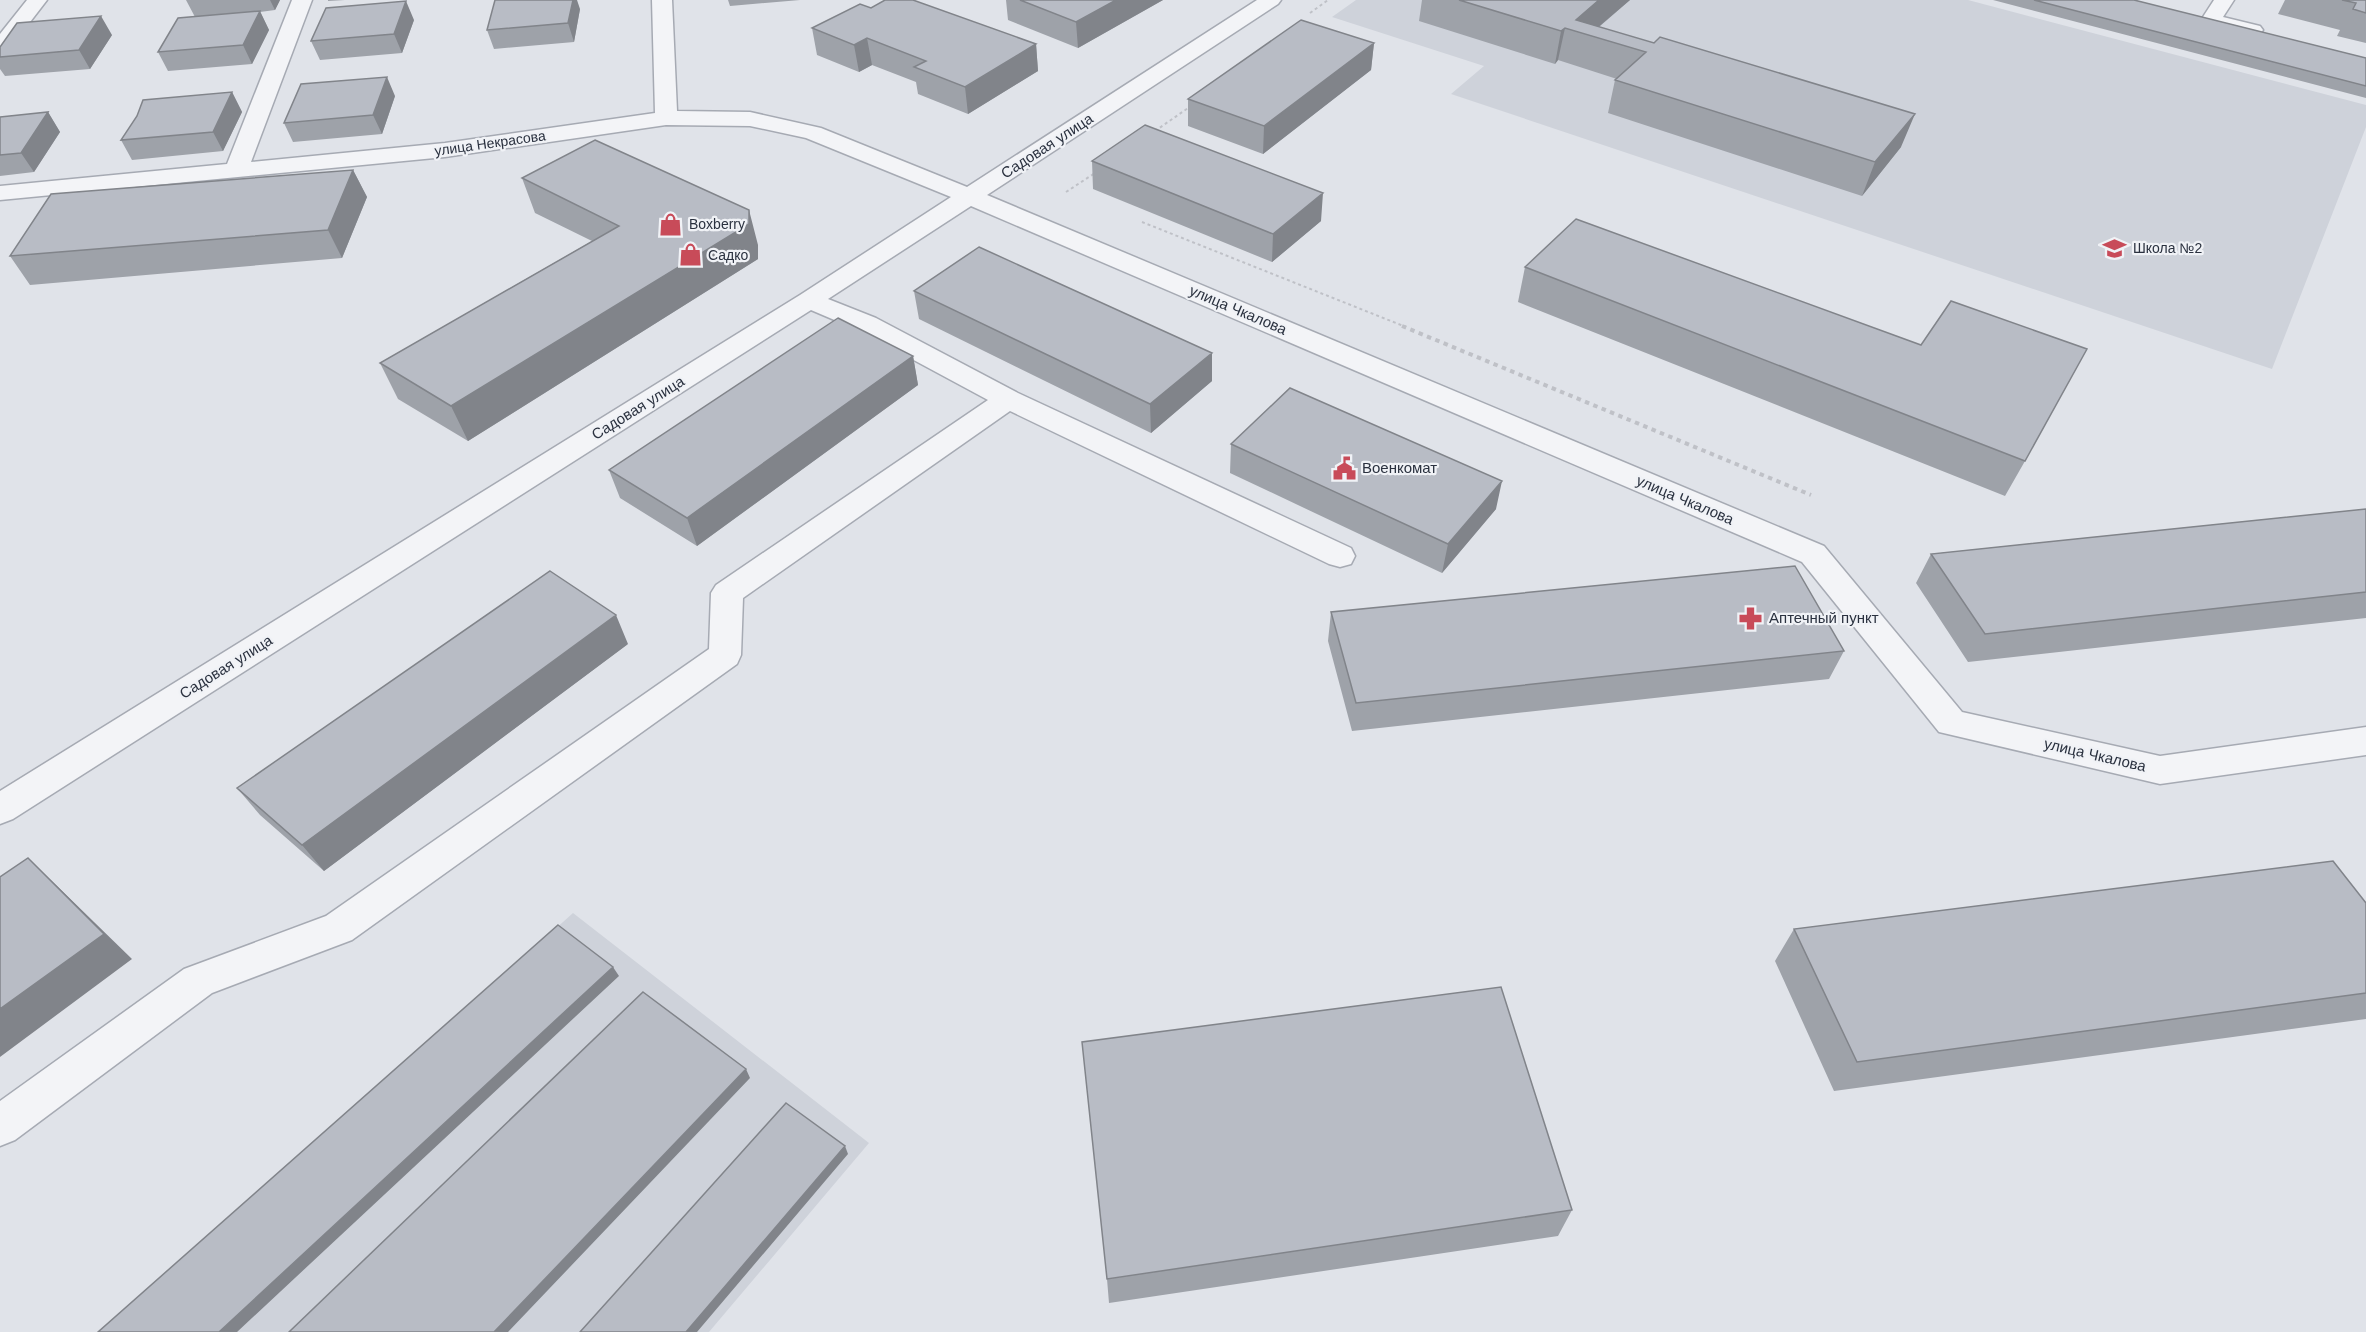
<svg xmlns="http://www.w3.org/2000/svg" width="2366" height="1332" viewBox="0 0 2366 1332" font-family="Arial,sans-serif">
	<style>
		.built { fill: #ced2da }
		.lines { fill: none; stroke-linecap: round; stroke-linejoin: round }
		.minor-casing { stroke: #a6aab3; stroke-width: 3 }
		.path-far1 { stroke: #bfc1c7; stroke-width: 2; stroke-dasharray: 3 3; stroke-linecap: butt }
		.path { stroke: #bfc1c7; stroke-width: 4; stroke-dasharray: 4.5 4.5; stroke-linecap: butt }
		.minor { fill: #f3f4f7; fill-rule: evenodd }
		.wall { fill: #9ea2a9 }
		.shaded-wall { fill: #81848a }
		.building { fill: #b8bcc5; stroke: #81848a; stroke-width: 1.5 }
		.labels { text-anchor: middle; stroke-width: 4.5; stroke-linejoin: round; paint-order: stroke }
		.far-street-label { font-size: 14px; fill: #2a313f; stroke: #f0f2f6 }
		.far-poi-label { font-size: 14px; fill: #2a313f; stroke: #f0f2f6; text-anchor: start }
		.street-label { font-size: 15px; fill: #2a313f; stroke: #f0f2f6 }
		.poi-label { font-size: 15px; fill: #2a313f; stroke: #f0f2f6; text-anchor: start }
	</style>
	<rect width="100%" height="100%" fill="#e0e3e9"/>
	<path class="built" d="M1356,0H1968L2366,105V127L2272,369L1451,94L1484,66L1332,17Z
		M573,913L869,1143L709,1332H108Z"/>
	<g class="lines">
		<defs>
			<path id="minor" d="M27,0H47L7,52L0,54V34Z
				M292,0H312L251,162L445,143L655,113L652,0H672L677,111L750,112L821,128L967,187L1257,0H1281L1278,4L987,195L1824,546L1962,712L2160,756L2366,727V755L2160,784L1939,732L1802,562L971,206L828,299L876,318L1018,393L1351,548L1355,556L1351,564L1340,567L1329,564L1010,411L743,598L741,655L737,664L352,940L212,993L15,1140L0,1146V1101L184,969L326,916L709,649L711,593L716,585L988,400L858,330L811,310L13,819L0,824V791L800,295L951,197L806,138L750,126L666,125L445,157L0,200V186L227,164Z
				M2214,0H2234L2223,17L2260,26L2263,30L2260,34L2253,36L2204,24L2201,20Z"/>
		</defs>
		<use href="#minor" class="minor-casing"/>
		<path class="path-far1" d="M1310,13L1328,0
			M1155,131L1191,106
			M1066,192L1095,173
			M1142,222L1406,327"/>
		<path class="path" d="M1402,326L1811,495"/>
		<use href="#minor" class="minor"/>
	</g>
	<path class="wall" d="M186,0H280L275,10L260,12L269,30L252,64L168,71L158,52L195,17Z
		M328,0H345L328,1Z
		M728,0H800L730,6Z
		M1006,0H1163L1078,48L1008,20Z
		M1422,0H1630L1599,27L1901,147L1862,196L1608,113L1615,80L1617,79L1558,60L1555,64L1419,21Z
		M1993,0H2134L2366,58V98Z
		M2285,0H2366V43L2337,36L2340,30L2278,14Z
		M871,8L1036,44L1038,71L968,114L918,94L916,82L872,65L859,72L817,55L812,28Z
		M580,9L574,42L494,49L487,30Z
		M414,20L402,53L320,60L311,41Z
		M112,35L90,69L5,76L0,69V47Z
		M1374,43L1371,70L1263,154L1188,126V99Z
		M232,92L242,112L223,151L132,160L121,140Z
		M395,96L382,134L293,142L284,123Z
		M48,112L60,132L34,172L0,176V117Z
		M1092,161L1321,221L1272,262L1093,189Z
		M353,170L367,197L342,258L30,285L10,256Z
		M522,178L758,245V259L468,441L398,399L380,363L592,241L535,213Z
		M1525,267L2025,461L2005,496L1518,302Z
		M914,291L1212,381L1151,433L919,319Z
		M913,356L918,385L697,546L620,498L609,470Z
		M1231,444L1496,509L1442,573L1230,473Z
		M2366,509V618L1968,662L1916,583L1931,554Z
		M1331,612L1844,651L1829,679L1352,731L1328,641Z
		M628,644L324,871L260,815L237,788Z
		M2366,903V1019L1834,1091L1775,961L1794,929Z
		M1572,1210L1558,1236L1109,1303L1107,1279Z"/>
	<path class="shaded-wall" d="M270,0H280L275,10Z
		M573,0H577L580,9L574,42L568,23Z
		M1116,0H1163L1078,48L1076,22Z
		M1599,0H1630L1589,35L1576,20Z
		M406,1L414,20L402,53L394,34Z
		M260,11L269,30L252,64L243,45Z
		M101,16L112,35L90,69L79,50Z
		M1565,28L1558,60L1555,64L1561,31Z
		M867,38L872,65L859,72L854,45Z
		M1374,43L1371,70L1263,154L1264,126Z
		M1036,44L1038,71L968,114L965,87Z
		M387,77L395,96L382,134L373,115Z
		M232,92L242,112L223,151L213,132Z
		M48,112L60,132L34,172L21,153Z
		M1915,114L1901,147L1862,196L1875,162Z
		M353,170L367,197L342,258L328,230Z
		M1323,193L1321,221L1272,262L1273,234Z
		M749,210L758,245V259L468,441L451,406Z
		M1212,353V381L1151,433L1150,404Z
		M913,356L918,385L697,546L687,518Z
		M1502,481L1496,509L1442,573L1448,544Z
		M616,615L628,644L324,871L302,845Z
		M28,858L56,885L132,959L0,1057V1009Z
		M613,967L619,976L237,1332H219Z
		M746,1069L750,1078L508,1332H494Z
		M845,1146L848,1154L697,1332H686Z"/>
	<path class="building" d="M495,0H573L568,23L487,30Z
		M885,0H913L1036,44L965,87L914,67L926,61L867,38L854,45L812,28L860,4L871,8Z
		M1020,0H1116L1076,22Z
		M1459,0H1599L1576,20L1654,43L1660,37L1915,114L1875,162L1615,80L1646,52L1565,28L1561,31Z
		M2034,0H2134L2366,58V86Z
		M2342,0H2366V13L2353,9L2356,3Z
		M406,1L394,34L311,41L326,8Z
		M260,11L243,45L158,52L178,18Z
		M101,16L79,50L0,57V47L17,23Z
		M1301,20L1374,43L1264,126L1188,99Z
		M387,77L373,115L284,123L301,84Z
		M232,92L213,132L121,140L137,116L143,100Z
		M48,112L21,153L0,155V117Z
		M1145,125L1323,193L1273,234L1092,161Z
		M595,140L749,210V224L451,406L380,363L619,226L522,178Z
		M353,170L328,230L10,256L51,194Z
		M1576,219L1921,345L1951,301L2087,349L2025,461L1525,267Z
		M979,247L1212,353L1150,404L914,291Z
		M838,318L913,356L687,518L609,470Z
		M1290,388L1502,481L1448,544L1231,444Z
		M2366,509V592L1985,634L1931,554Z
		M1795,566L1844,651L1356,703L1331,612Z
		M550,571L616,615L302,845L237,788Z
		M28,858L104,934L0,1009V877Z
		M2333,861L2366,903V993L1857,1062L1794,929Z
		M558,925L613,967L219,1332H98Z
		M1501,987L1572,1210L1107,1279L1082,1042Z
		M643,992L746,1069L494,1332H289Z
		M786,1103L845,1146L686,1332H580Z"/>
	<defs>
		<symbol id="shop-bare" viewBox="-9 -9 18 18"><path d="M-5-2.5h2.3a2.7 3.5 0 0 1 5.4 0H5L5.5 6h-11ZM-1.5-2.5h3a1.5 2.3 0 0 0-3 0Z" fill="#c84b59" stroke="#f0f2f6" stroke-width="2.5" paint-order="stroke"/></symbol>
		<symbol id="school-bare" viewBox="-9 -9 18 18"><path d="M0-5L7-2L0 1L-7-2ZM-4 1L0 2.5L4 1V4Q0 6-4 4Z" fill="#c84b59" stroke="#f0f2f6" stroke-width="2.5" paint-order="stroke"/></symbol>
		<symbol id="civic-bare" viewBox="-9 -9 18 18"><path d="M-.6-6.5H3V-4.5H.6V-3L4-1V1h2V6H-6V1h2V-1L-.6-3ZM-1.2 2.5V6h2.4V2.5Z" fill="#c84b59" stroke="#f0f2f6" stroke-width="2.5" paint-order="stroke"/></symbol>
		<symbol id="pharmacy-bare" viewBox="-9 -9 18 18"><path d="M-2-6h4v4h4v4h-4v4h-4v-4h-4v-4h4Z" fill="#c84b59" stroke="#f0f2f6" stroke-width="2.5" paint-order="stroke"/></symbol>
	</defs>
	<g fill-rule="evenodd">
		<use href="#shop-bare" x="654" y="208" width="33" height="33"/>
		<use href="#school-bare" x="2098" y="232" width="33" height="33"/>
		<use href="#shop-bare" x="674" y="238" width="33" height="33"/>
		<use href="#civic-bare" x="1328" y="452" width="33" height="33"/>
		<use href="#pharmacy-bare" x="1734" y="602" width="33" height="33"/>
	</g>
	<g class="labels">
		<g class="far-street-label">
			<text transform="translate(490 143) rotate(-8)" y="5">улица Некрасова</text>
		</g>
		<g class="far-poi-label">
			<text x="689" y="229">Boxberry</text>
			<text x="2133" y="253">Школа №2</text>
			<text x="708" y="260">Садко</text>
		</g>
		<g class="street-label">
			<text transform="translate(1047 146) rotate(-33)" y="5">Садовая улица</text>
			<text transform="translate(1238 310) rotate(23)" y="5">улица Чкалова</text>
			<text transform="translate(638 408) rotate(-32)" y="5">Садовая улица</text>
			<text transform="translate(1685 500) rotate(23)" y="5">улица Чкалова</text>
			<text transform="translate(226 667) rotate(-32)" y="5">Садовая улица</text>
			<text transform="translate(2095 755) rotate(13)" y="5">улица Чкалова</text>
		</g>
		<g class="poi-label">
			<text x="1362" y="473">Военкомат</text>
			<text x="1769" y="623">Аптечный пункт</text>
		</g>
	</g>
</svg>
